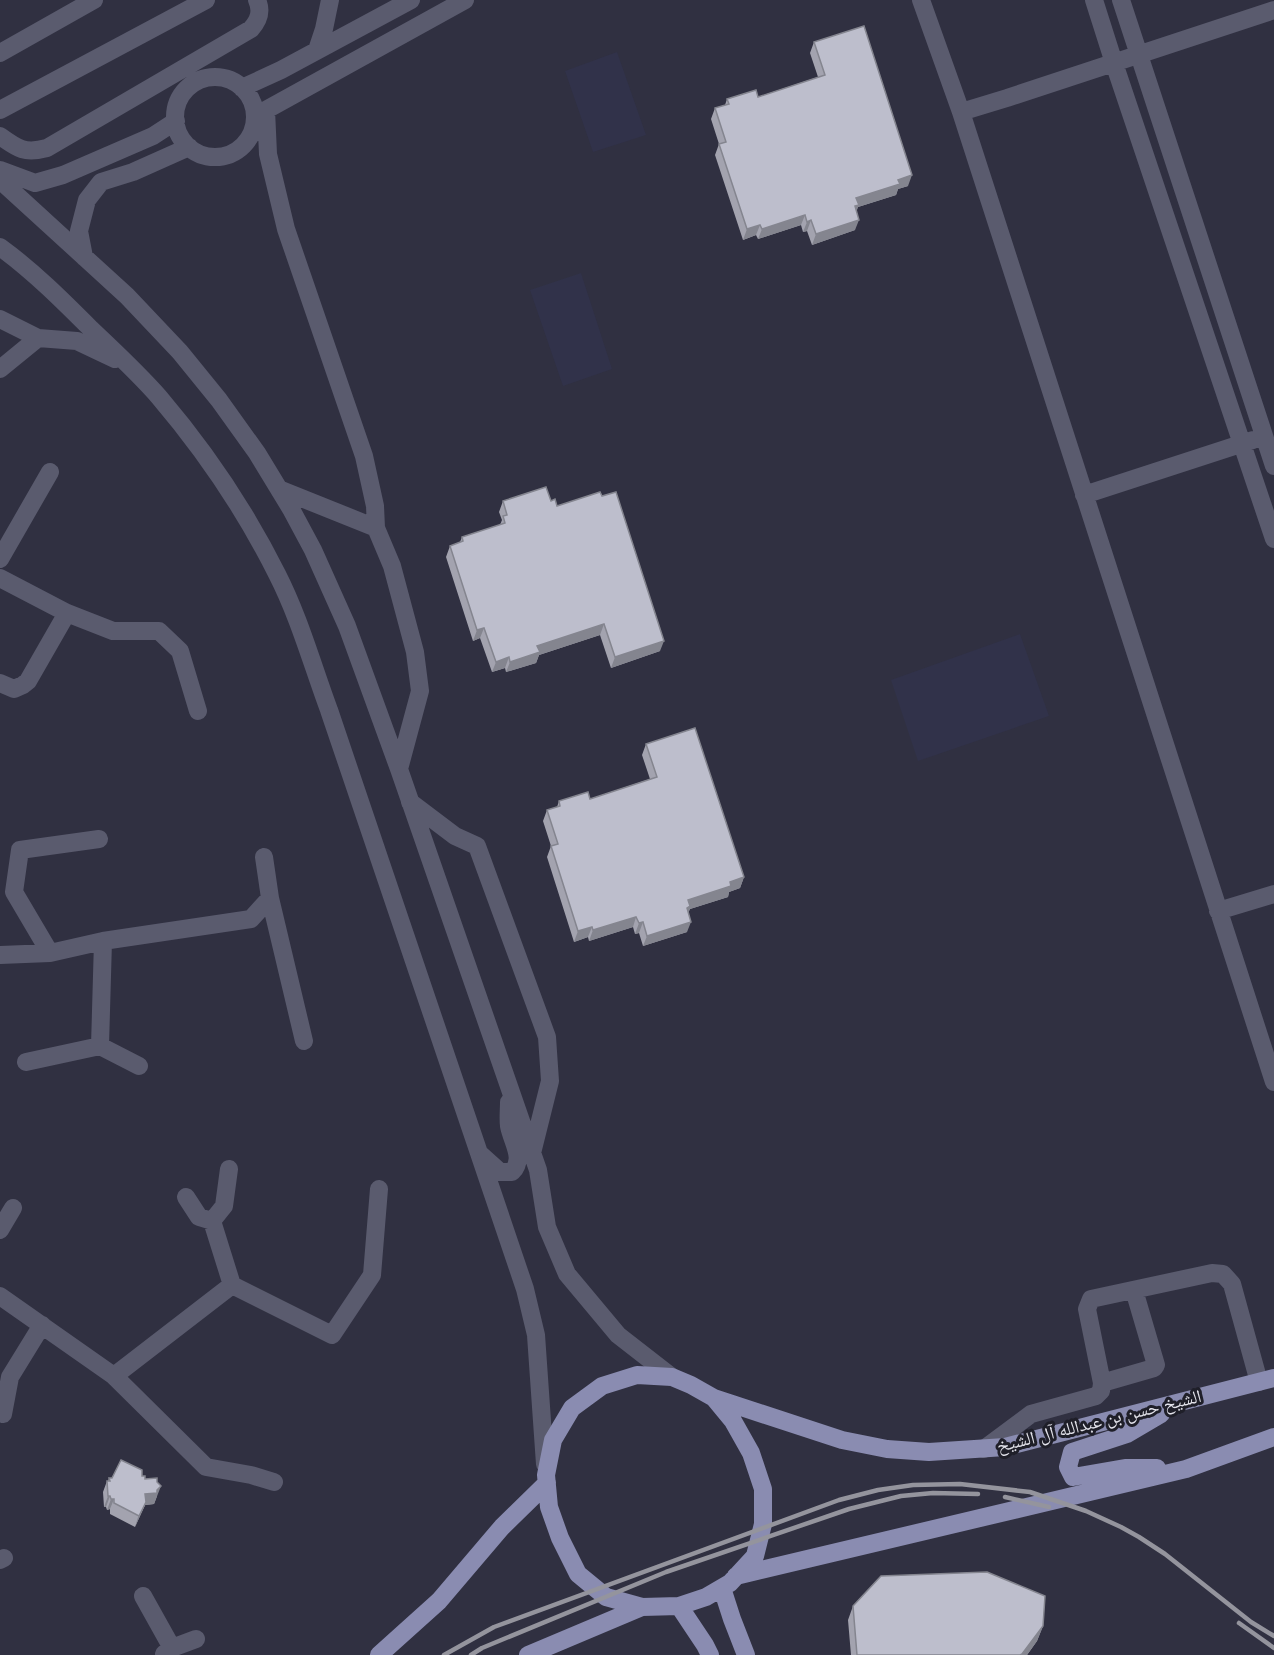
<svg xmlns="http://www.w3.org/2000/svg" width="1274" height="1655" viewBox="0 0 1274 1655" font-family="Helvetica,'Noto Naskh Arabic',sans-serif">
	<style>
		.built { fill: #303041 }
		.green { fill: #31324a }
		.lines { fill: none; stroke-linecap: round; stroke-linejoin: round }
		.minor { stroke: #5a5b6e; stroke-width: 18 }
		.major { stroke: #8a8cb1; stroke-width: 18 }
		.rail { stroke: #94949d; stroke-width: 4.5 }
		.wall { fill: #a3a3af }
		.shaded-wall { fill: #84858f }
		.building { fill: #bdbecc; stroke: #84858f; stroke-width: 1.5 }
		.labels { text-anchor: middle; stroke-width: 6; stroke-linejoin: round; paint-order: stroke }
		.street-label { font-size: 18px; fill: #e3e3eb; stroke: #1f1f29 }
	</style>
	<rect width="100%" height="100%" fill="#282933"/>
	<path class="built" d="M0,0H1274V1655H0Z"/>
	<path class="green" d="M617,52L646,135L593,152L565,71Z
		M581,273L612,369L563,386L530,290Z
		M1020,634L1049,716L918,761L891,680Z"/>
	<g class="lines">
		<path class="minor" d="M921,0L961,112L1274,1082
			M1094,0L1114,63L1274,539
			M1121,0L1274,466
			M317,50L324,29L330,0
			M0,53L94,0
			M175 117a40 40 0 1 1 80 0a40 40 0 1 1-80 0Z
			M242,88L281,70L411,0
			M0,110L206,0
			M266,110L268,154L286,229L364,456L375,506L376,528L392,566L415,652L420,691L399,769
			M255,112L266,110L465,0
			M961,112L1007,98L1274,10
			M0,136C18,149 25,154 47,148L251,29C259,20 262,11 257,0
			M0,170L35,183L63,175L153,136L176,121
			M0,180L127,296L180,352L219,400L257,453L291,509L313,550L347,626L399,769L538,1170L547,1227L567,1274L618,1335L672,1377
			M0,247C33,271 62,300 91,329C114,351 138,373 159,397C205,451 245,510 277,574C299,617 312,664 329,710L525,1289L536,1335L545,1464
			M84,257L79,231L87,200L101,182L133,172L189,147
			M0,319L38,338
			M0,369L38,338L77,341L115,359
			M279,489L376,528
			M1084,495L1253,440
			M0,559L50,472
			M0,578L67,613L113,631H159L180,651L198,711
			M0,683L14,689L23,685L28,681L67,613
			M410,802L455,836L477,846L547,1037L550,1081L532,1153
			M270,898L304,1041
			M1218,911L1274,894
			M50,953L14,892L20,850L99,839
			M0,955L50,953L103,941L251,919L270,898L264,857
			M100,1046L103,941
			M26,1062L100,1046L139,1066
			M480,1154L500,1172H512C525,1159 512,1142 509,1126C508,1119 509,1110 509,1102
			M186,1197L199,1217L212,1221
			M212,1221L232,1285L332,1335L372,1275L379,1189
			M212,1221L224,1206L229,1169
			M0,1230L13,1208
			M0,1296L114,1376L206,1467L251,1475L274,1482
			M114,1376L232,1285
			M1102,1383L1154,1368L1156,1365L1134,1290
			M0,1412L3,1414L10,1377L42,1325
			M984,1449L1031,1414L1096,1396L1101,1391L1102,1383L1087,1309L1091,1299L1212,1273L1223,1274L1232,1284L1259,1382
			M0,1560L4,1558
			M143,1596L172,1648
			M164,1654L172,1648L196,1639"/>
		<path class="major" d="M714,1398L842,1440L887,1449L929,1452L1005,1447L1274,1378
			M1157,1468H1125L1073,1477L1068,1467L1072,1452L1127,1434L1161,1414
			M736,1576L1186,1469L1274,1437
			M722,1588L732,1619L746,1655
			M679,1606L705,1645L710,1655
			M379,1655L439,1601L502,1527L547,1483
			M528,1655L642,1607L679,1606L706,1597L730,1583L755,1556L763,1524V1489L751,1453L733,1421L714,1398L691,1385L672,1377L637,1375L602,1386L572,1408L553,1440L546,1475L549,1507L560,1538L578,1574L606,1597L642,1607"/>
		<path class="rail" d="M1005,1497L1049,1507
			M1239,1623L1274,1648
			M444,1655L494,1627L839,1500L878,1490L913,1485L960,1484L1030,1492L1086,1511L1121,1527L1139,1537L1165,1554L1251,1622L1274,1636
			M471,1655L482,1648L666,1572L849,1509L901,1496L933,1493L978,1494"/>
	</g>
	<path class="wall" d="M814,42L908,186L898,189L896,195L858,207L856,211L855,230L812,245L807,231L803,232L801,225L758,239L756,235L743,240L715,155L719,144L711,119L715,108L725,105L727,99L758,97L818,77L810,53Z
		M503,501H551L557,506L660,651L611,668L600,635L539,655L536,663L506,672L505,668L492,672L480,638L473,641L446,557L450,546L460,542L462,537L500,525L502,520L499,512Z
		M646,744L744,877L740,888L729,892L728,897L690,909L688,913L687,932L643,946L639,933L635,934L633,927L589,941L588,937L574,942L547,857L551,846L543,821L547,810L557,807L559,801L590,799L650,779L642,755Z
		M142,1476L157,1496L154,1504L145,1505L135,1527L110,1514V1509L107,1510L106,1507H104L103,1492L107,1481H108L109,1478Z
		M853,1606L1043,1626L1037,1641L1027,1655H851L848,1620Z"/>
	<path class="shaded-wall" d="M912,175L908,186L898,189L896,195L858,207L855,216L854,208L856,198L898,180Z
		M805,215L801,225L758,239L762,229Z
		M811,220L807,231L803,232L807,222Z
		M859,220L855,230L812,245L816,234Z
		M760,225L756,235L743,240L747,229Z
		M604,624L600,635L539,655L536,663L506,672L510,662L537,646Z
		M484,628L480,638L473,641L477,630Z
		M664,641L660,651L611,668L615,657Z
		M509,657L505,668L492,672L496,662Z
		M744,877L740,888L729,892L728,897L690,909L686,917L683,919L688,900L730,882Z
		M636,917L633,927L589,941L593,930Z
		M643,922L639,933L635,934L639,923Z
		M691,922L687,932L643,946L647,936Z
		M592,927L588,937L574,942L578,931Z
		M161,1486L154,1504L145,1505L135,1527L145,1494L157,1490Z
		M108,1496H110L106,1507H104Z
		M111,1499H114L110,1509L107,1510Z
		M1043,1626L1037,1641L1027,1655H1020Z"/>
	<path class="building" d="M864,26L912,175L898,180L900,184L856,198L859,205L855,206L859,220L816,234L811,220L807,222L805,215L762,229L760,225L747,229L719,144L726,142L715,108L729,104L727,99L756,90L758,97L825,75L814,42Z
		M546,487L551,501L555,499L557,506L600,492L602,496L616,492L664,641L615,657L604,624L537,646L540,652L510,662L509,657L496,662L484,628L477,630L450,546L463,541L462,537L505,523L503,516L507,515L503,501Z
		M695,728L744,877L730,882L731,886L688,900L690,906L687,908L691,922L647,936L643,922L639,923L636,917L593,930L592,927L578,931L551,846L558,844L547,810L560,806L559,801L588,792L590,799L657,777L646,744Z
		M121,1460L142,1470V1476H145V1479L157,1478V1482L161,1486L157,1490V1493L145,1494L146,1502L139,1516L114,1503V1499H111L110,1496H108L107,1481H110L109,1478H112Z
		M987,1572L1045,1596L1043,1626L1022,1654L1020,1655H857L853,1606L881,1576Z"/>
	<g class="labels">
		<g class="street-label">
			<text transform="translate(1099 1421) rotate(-14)" y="6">الشيخ حسن بن عبدالله آل الشيخ</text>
		</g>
	</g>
</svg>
